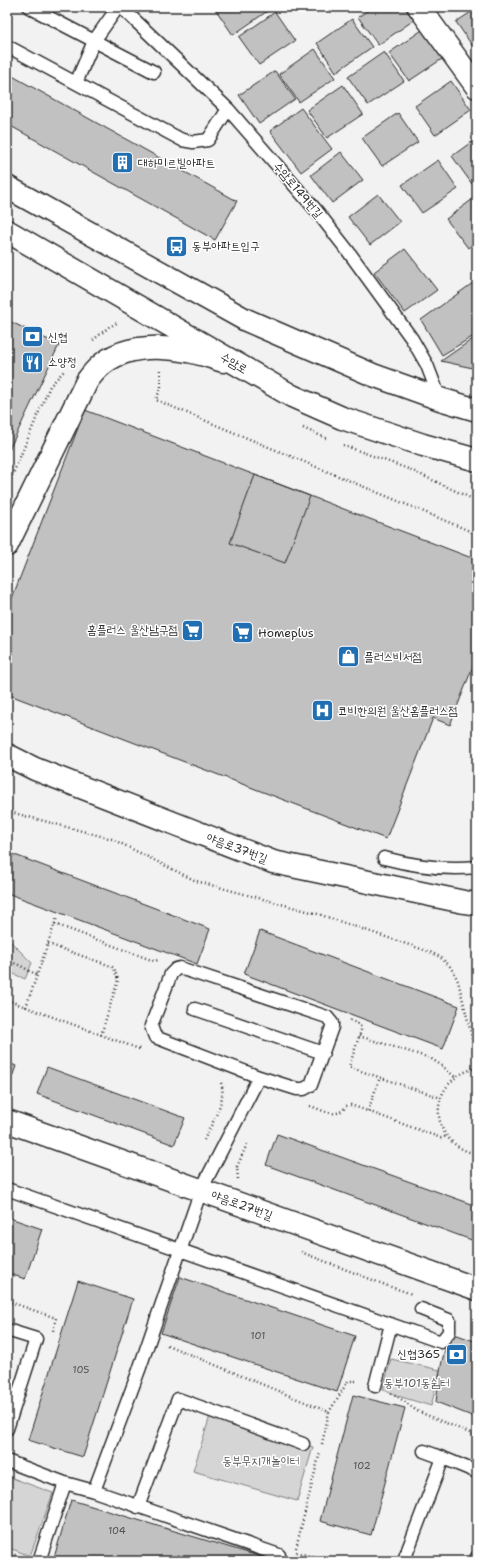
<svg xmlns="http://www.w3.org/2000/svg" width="484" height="1568" viewBox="0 0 484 1568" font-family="'Shantell Sans','Poor Story',sans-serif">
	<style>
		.green { fill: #d5d5d5; stroke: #808080 }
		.building { fill: #c1c1c1; stroke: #2b2b2b }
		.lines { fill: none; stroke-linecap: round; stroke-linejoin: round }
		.lane-casing { stroke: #2b2b2b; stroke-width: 15 }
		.street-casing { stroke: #2b2b2b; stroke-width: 25 }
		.secondary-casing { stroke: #2b2b2b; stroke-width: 25 }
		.path { stroke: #2b2b2b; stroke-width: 2.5; stroke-dasharray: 1 3; stroke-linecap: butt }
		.lane { stroke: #fff; stroke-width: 12 }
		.street { stroke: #fff; stroke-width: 22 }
		.secondary { stroke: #fff; stroke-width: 22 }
		.labels { text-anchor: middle; stroke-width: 3; stroke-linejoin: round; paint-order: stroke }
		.number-label { font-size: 10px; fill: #505050 }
		.poi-label { font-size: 12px; fill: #2b2b2b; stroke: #fff; text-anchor: start }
		.street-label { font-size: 12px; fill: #2b2b2b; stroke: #fff }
		.park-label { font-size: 12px; fill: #565656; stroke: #fff }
	</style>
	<rect width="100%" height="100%" fill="#f2f2f2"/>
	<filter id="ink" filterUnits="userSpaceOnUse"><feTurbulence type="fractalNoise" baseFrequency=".025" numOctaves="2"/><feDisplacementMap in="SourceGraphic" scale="8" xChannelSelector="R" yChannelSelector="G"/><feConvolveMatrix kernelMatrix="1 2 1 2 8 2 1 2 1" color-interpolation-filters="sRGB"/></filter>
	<g filter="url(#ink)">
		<path class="green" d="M7,938L32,963L25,979L7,971Z
			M391,1359L440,1370L431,1406L398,1396L383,1389Z
			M210,1416L313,1447L297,1501L193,1471Z
			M7,1476L53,1493L30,1556L7,1547Z"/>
		<path class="building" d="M214,7H266L269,10L233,35Z
			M373,7H404L414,20L378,45L358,17Z
			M477,8V50L476,51L456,22Z
			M275,12L295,41L259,65L239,37Z
			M352,19L372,47L336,72L317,43Z
			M425,28L445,57L409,81L389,53Z
			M315,49L335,78L299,102L279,74Z
			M384,52L404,81L368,105L348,77Z
			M275,71L295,99L259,124L239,95Z
			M7,73L237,201L215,240L7,124Z
			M451,81L471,110L435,135L415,106Z
			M343,85L363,114L327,138L307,110Z
			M301,108L332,149L301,172L270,131Z
			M398,113L418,142L382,166L362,138Z
			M477,138V180L472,184L452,156Z
			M341,152L363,180L332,203L311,175Z
			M438,160L458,189L422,213L402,185Z
			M378,194L400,222L370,245L348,217Z
			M477,196V241L468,248L446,219Z
			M405,249L437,290L405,313L374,272Z
			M477,280V334L442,355L421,320Z
			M7,320L59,345L7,454Z
			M477,336V369L441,361Z
			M85,410L477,560V656L450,725L433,718L386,839L7,694V611Z
			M255,475L310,496L285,563L230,543Z
			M7,852L210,929L197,964L7,893Z
			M260,931L459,1006L443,1049L244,974Z
			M7,1062L16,1066L7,1091Z
			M47,1067L185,1118L174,1145L37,1094Z
			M277,1134L477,1206V1242L266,1165Z
			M7,1217L42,1229L25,1279L7,1273Z
			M180,1277L355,1336L337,1392L161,1333Z
			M78,1281L133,1299L83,1457L28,1440Z
			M449,1332L477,1342V1418L436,1402L440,1370Z
			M353,1395L405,1408L371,1535L320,1521Z
			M71,1500L275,1561H53Z"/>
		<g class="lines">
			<defs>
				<path id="lane" d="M29,7L154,72
					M121,7L228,109L315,209L348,251L412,339L427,365L440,399
					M7,46L182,140L193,142L208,140L228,109
					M76,83L94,41L118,7
					M384,858C414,866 446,870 477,867
					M180,968L327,1017L332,1023V1027L311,1085L304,1089H297L259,1077L155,1037L151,1026L171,974L176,969Z
					M195,1009L323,1053
					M7,1189L441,1342L449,1332V1320L421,1309
					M7,1330L36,1339L7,1429
					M375,1386L391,1324
					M424,1451L443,1458
					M7,1461L65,1483
					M94,1491L279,1555
					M138,1507L178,1399L303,1444
					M39,1561L65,1483L94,1491L139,1370L201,1190L259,1077
					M407,1561L404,1560L443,1458L477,1472
					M475,1561L477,1557"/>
				<path id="street" d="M419,7L477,87
					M7,545L87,381C90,377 93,373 97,369C128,337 185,347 223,361
					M7,755L35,769L273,862L464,902L477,904
					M7,1121L477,1289"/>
				<path id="secondary" d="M7,187L246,320L373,375L440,399L477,410
					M7,231L292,396L342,418L423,445L477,460"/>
			</defs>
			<use href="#lane" class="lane-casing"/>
			<use href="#street" class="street-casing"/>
			<use href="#secondary" class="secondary-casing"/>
			<path class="path" d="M93,340L109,327L117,323V321
				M160,370L161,387L156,400L477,534
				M303,428L328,439
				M343,445L411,470L477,501
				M9,483L50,386L65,370
				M7,810L14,813L112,839L196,881L318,914L430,952L440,957L449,965L454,973L458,981L471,1033L477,1067
				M55,924L154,961L159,960
				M48,944L111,966L114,968L118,980L101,1035
				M7,960L21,966L37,975
				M7,1000L142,1050
				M26,1007L57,917
				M350,1020L358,1024L361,1027V1031L349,1067L441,1098
				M359,1036L430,1058L441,1065L455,1077
				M477,1068C426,1079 426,1144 477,1154
				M310,1106C323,1110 337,1120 346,1106L351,1105L441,1138L447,1136
				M368,1111L380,1077
				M204,1140C211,1125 229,1096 220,1081
				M238,1179L237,1167L247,1144
				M301,1252L388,1286L412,1294
				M7,1301L56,1318L53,1331
				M167,1345L329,1412
				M391,1393L397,1396L417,1411L477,1436
				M322,1444L329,1412L348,1381H358
				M296,1548L320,1452
				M7,1552L21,1557
				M296,1552L313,1557L312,1561
				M313,1557L329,1561"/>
			<use href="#lane" class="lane"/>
			<use href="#street" class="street"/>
			<use href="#secondary" class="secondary"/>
		</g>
	</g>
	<defs>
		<symbol id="building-square" viewBox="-11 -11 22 22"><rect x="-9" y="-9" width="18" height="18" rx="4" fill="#1f6fb2" stroke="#fff"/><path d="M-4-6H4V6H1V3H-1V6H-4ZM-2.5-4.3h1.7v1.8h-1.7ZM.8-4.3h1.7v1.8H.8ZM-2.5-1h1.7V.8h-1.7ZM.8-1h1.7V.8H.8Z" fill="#fff"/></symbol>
		<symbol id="bus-square" viewBox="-11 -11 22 22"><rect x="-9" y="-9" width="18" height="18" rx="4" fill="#1f6fb2" stroke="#fff"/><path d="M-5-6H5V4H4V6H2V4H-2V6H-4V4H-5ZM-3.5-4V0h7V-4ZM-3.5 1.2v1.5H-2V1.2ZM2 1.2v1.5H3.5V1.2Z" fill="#fff"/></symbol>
		<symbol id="bank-square" viewBox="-11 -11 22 22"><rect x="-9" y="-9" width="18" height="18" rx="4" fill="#1f6fb2" stroke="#fff"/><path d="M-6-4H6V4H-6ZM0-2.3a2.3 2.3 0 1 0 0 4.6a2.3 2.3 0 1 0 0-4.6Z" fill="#fff"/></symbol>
		<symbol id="restaurant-square" viewBox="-11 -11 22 22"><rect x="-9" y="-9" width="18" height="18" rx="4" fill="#1f6fb2" stroke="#fff"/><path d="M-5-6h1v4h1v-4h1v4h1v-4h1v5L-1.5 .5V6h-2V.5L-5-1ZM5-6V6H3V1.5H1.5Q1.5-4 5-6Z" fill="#fff"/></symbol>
		<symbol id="supermarket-square" viewBox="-11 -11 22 22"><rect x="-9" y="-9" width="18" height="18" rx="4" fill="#1f6fb2" stroke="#fff"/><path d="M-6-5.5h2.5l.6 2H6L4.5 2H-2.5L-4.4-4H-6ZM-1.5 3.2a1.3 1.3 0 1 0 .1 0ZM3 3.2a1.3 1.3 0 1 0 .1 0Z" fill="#fff"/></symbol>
		<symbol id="shop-square" viewBox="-11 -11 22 22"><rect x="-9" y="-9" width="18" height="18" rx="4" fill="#1f6fb2" stroke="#fff"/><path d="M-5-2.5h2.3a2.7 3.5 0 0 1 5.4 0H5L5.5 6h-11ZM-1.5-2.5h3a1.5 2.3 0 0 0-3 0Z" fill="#fff"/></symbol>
		<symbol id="hospital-square" viewBox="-11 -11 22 22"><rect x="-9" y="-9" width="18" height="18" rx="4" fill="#1f6fb2" stroke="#fff"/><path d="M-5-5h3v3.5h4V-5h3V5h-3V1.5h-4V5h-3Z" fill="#fff"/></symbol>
	</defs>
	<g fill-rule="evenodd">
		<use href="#building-square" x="110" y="150" width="25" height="25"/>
		<use href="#bus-square" x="164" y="234" width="25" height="25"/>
		<use href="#bank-square" x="20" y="324" width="25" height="25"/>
		<use href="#restaurant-square" x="20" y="350" width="25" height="25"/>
		<use href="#supermarket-square" x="180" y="618" width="25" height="25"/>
		<use href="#supermarket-square" x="230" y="620" width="25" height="25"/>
		<use href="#shop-square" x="336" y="644" width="25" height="25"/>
		<use href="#hospital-square" x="310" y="698" width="25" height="25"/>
		<use href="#bank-square" x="444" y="1342" width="25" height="25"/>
	</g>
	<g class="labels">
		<g class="number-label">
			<text x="258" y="1339">101</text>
			<text x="81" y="1373">105</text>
			<text x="362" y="1469">102</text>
			<text x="117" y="1534">104</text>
		</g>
		<g class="poi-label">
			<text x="138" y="167">대하미르빌아파트</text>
			<text x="192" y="250">동부아파트입구</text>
			<text x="48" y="341">신협</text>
			<text x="48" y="366">소양정</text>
			<text x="178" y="634" text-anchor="end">홈플러스 울산남구점</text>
			<text x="258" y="637">Homeplus</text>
			<text x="364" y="661">플러스비서점</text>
			<text x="338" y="715">코비한의원 울산홈플러스점</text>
			<text x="440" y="1358" text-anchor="end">신협365</text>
		</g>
		<g class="street-label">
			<text transform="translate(298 190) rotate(50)" y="4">수암로149번길</text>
			<text transform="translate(234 363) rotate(31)" y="4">수암로</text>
			<text transform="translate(237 848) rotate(21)" y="4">야음로37번길</text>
			<text transform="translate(242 1205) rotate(20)" y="4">야음로27번길</text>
		</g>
		<g class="park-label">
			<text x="417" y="1387">동부101동쉼터</text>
			<text x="261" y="1465">동부무지개놀이터</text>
		</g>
	</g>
	<rect width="484" height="1568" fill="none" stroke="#fff" stroke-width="24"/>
	<rect x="12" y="12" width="460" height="1544" fill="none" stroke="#2b2b2b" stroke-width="1.5" filter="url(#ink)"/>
</svg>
